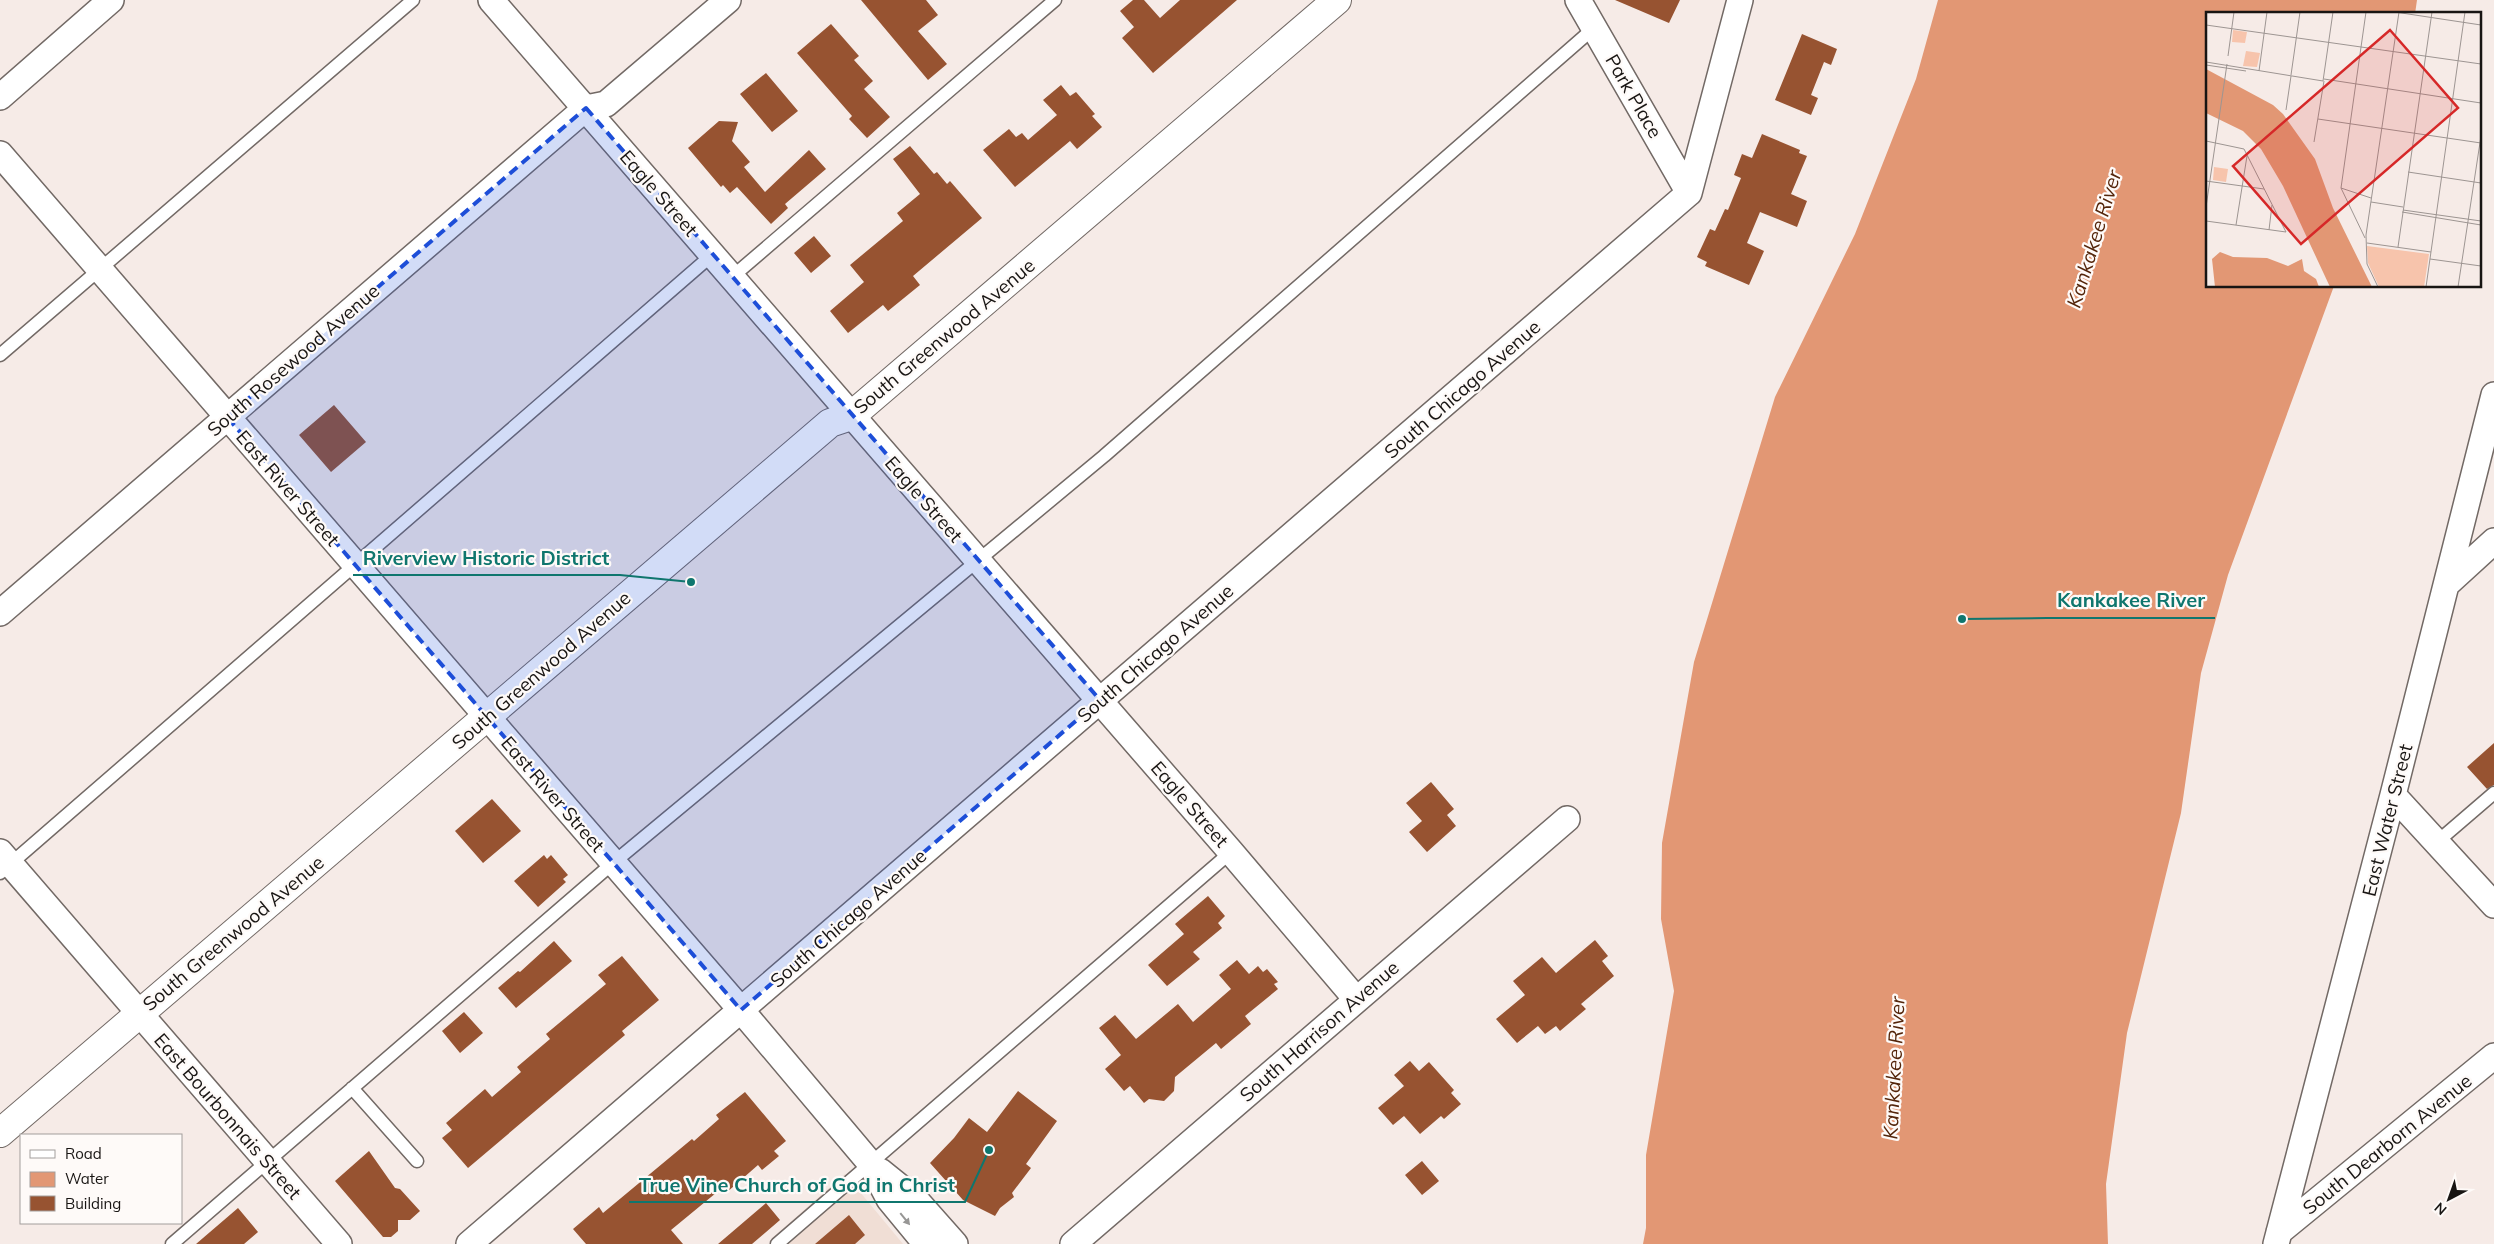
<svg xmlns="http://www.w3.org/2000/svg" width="2494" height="1244" viewBox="0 0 2494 1244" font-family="Mulish,sans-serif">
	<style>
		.built { fill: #f0ded5 }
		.water { fill: #e29774 }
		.building { fill: #975331 }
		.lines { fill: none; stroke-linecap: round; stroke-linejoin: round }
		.service-casing { stroke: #726965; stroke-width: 15 }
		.minor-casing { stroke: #726965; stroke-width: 28 }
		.tertiary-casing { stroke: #726965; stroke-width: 30 }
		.service { stroke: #fff; stroke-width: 12 }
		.minor { stroke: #fff; stroke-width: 25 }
		.tertiary { stroke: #fff; stroke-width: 28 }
		.oneway { fill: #979695 }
		.marked { fill: #1d4ed8; fill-opacity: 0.2; stroke: #1d4ed8; stroke-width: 4; stroke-dasharray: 10 6; stroke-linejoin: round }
		.labels { text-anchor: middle; stroke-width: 4.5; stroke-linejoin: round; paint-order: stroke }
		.street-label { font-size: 19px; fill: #181513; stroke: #fefaf8 }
		.water-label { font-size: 20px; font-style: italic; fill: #54250a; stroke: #fefaf8 }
		.inset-road { fill: none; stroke: #9d9592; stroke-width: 1 }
		.view { fill: #d62828; fill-opacity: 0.15; stroke: #d62828; stroke-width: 2.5 }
		.inset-edge { fill: none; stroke: #181513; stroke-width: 2.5 }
		.leader { fill: none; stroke: #0f766e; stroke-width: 2 }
		.callout-dot { fill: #0f766e; stroke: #fefaf8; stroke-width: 2 }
		.callout-label { font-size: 20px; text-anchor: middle; font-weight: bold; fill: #0f766e; stroke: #fefaf8; stroke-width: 4.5; stroke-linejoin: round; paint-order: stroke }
	</style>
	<rect width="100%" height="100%" fill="#f6ebe7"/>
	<path class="built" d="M845,1174L903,1244H775L771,1239Z"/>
	<path class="water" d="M1938,0H2417L2415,14H2208V286H2334L2228,575L2201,673L2181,813L2127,1033L2106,1184L2108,1244H1643L1646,1228V1155L1674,991L1661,919L1662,843L1694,662L1775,397L1855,234L1916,79Z"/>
	<path class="building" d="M861,0H926L938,15L918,31L947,64L928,80Z
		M1133,0H1144L1160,18L1180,0H1237L1153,73L1122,38L1134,27L1120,11Z
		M1615,0H1680L1669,23Z
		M831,24L859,56L854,60L873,81L864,89L890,117L867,138L849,119L852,116L797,53Z
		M1802,34L1837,49L1831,65L1824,62L1811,95L1818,98L1811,115L1775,100Z
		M766,73L798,111L772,132L740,94Z
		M1061,85L1070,96L1076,92L1095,114L1092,116L1102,127L1077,149L1070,141L1015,187L983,150L1009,129L1016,137L1022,133L1028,140L1057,115L1043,100Z
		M719,121L738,122L732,141L750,162L744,167L765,192L809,150L826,169L785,204L788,208L771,224L737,187L730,193L723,185L721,187L688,148Z
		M1762,134L1800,150L1799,153L1807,156L1791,194L1807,201L1797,227L1760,212L1747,243L1764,251L1749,285L1705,266L1707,262L1697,257L1710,229L1715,231L1725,209L1728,210L1741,178L1734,175L1742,154L1752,158Z
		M910,146L934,174L937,172L947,184L950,181L982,218L913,276L920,285L888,311L883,305L848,333L830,311L864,282L850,265L903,221L897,213L920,194L893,159Z
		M814,236L831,256L811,273L794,253Z
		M334,405L366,442L331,472L299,435Z
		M2494,743V785L2487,789L2467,767Z
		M1431,782L1454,809L1447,815L1456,826L1427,852L1409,832L1422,821L1406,803Z
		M492,799L521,831L483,863L455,831Z
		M544,855L547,859L551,855L568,875L563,879L566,882L538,907L514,881Z
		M1208,896L1225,916L1218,923L1222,928L1193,952L1200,959L1167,986L1148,965L1184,934L1175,924Z
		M1595,940L1608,956L1602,961L1614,976L1581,1004L1586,1009L1560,1031L1556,1026L1545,1034L1538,1026L1517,1043L1496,1019L1525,995L1513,981L1542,957L1556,973Z
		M554,941L572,961L516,1008L498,988L518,971L520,972Z
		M622,956L659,1000L622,1031L625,1035L468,1168L442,1138L452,1130L446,1123L485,1089L492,1097L521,1072L517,1067L550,1039L546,1034L606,984L598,975Z
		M1237,960L1249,974L1258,966L1263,972L1267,969L1278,982L1274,984L1278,989L1245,1016L1251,1024L1221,1049L1216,1043L1175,1077L1174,1091L1164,1101L1149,1099L1144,1103L1130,1086L1124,1091L1105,1069L1121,1055L1099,1028L1115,1015L1136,1039L1178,1004L1193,1022L1231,989L1219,975Z
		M464,1012L483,1033L460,1053L442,1031Z
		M1410,1061L1419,1071L1429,1062L1454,1090L1451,1093L1461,1104L1444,1119L1441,1116L1420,1134L1404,1116L1393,1125L1378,1108L1404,1086L1394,1075Z
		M1018,1091L1057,1121L1026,1164L1031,1168L1012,1193L1014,1197L1000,1208L995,1216L963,1200L930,1163L954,1138L969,1118L987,1132Z
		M745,1092L786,1141L774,1151L779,1156L762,1170L758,1165L726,1193L722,1188L671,1230L683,1244H586L573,1229L599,1207L603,1213L692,1139L694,1141L719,1119L716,1115Z
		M369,1151L395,1188L400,1189L420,1211L410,1220H398V1231L391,1237H383L335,1181Z
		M1422,1161L1439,1181L1422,1195L1405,1175Z
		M766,1203L780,1220L752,1244H718Z
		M238,1208L258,1232L244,1244H196Z
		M849,1215L865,1235L855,1244H815Z"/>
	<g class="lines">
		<defs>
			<path id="service" d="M732,277L1055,0
				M0,355L413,0
				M2437,842L2494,793
				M0,873L712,255
				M352,1088L417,1161
				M172,1244L613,863L1104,456L1594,28
				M777,1244L1231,852"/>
			<path id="minor" d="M491,0L1231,852L1356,999
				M1578,0L1689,193
				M0,97L111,0
				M0,154L741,1010L870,1163L889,1199L926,1244
				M2447,584L2494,541
				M0,613L586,108L606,104L728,0
				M2393,795L2494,905
				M0,852L339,1244
				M880,1171L916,1200L955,1244
				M2279,1232L2494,1056
				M469,1244L1689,193L1740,0
				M1073,1244L1567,819
				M2276,1244L2393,795L2494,395"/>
			<path id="tertiary" d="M0,1133L830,423L851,416L1337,0"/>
		</defs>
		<use href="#service" class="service-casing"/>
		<use href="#minor" class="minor-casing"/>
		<use href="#tertiary" class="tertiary-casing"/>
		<use href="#service" class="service"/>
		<use href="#minor" class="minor"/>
		<use href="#tertiary" class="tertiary"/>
	</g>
	<defs><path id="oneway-solid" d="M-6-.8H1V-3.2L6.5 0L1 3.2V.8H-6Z" transform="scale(1.25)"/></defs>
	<use class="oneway" href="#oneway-solid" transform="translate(905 1219) rotate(51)"/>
	<path class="marked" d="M586,108L1100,700L741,1010L227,417Z"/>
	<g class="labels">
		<g class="street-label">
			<text transform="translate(1634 96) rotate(60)" y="7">Park Place</text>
			<text transform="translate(659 193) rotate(49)" y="7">Eagle Street</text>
			<text transform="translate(944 336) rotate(-40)" y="7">South Greenwood Avenue</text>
			<text transform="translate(293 360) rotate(-41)" y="7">South Rosewood Avenue</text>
			<text transform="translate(1462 389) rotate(-41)" y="7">South Chicago Avenue</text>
			<text transform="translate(288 488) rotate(49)" y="7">East River Street</text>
			<text transform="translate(924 499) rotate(49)" y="7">Eagle Street</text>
			<text transform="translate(1155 653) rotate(-41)" y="7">South Chicago Avenue</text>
			<text transform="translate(541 670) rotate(-41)" y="7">South Greenwood Avenue</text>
			<text transform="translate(553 794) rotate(49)" y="7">East River Street</text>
			<text transform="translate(1190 804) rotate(49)" y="7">Eagle Street</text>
			<text transform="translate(2387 820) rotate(-76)" y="7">East Water Street</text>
			<text transform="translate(848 918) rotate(-41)" y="7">South Chicago Avenue</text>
			<text transform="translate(233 933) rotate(-40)" y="7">South Greenwood Avenue</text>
			<text transform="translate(1319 1031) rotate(-41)" y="7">South Harrison Avenue</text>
			<text transform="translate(228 1116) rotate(49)" y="7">East Bourbonnais Street</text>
			<text transform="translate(2387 1144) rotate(-39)" y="7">South Dearborn Avenue</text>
		</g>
		<g class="water-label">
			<text transform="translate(2094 239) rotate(-73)" y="7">Kankakee River</text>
			<text transform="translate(1894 1068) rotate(-87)" y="7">Kankakee River</text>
		</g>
	</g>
	<g transform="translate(2206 12)">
		<rect width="275" height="275" fill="#f6ebe7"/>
		<path d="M27,18L41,20L39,31L26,30ZM40,39L54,41L51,55L37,54ZM8,155L22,157L20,170L7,168ZM161,234L223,242L218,275H173L162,251Z" fill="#f7c4ac"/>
		<path d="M0,57L67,93L77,102L109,147L127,196L166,275H124L77,174L55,137L37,119L0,101ZM14,240L27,245L61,246L82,254L96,247L98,259L110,267L113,275H9L6,247Z" fill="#e29774"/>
		<path class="inset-road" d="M189,0L275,13M0,13L275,52M22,44L28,0M0,50L117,69L127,0M0,53L40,59M53,59L61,0M85,63L94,0M118,67L275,91M80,98L85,64M112,107L275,131M0,129L38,137L80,220M108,130L118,69M202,160L275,171M0,169L58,177M135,176L165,186M165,190L197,195M0,195L21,52M197,198L275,209M196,200L275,213M0,209L80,220M30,213L41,144M63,218L66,193M159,226L135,176L160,0M161,231L225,240M192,235L226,0M224,247L275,254M172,275L161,252L160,223L193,0M220,275L259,0M252,275L275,124"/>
		<path class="view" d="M184,18L252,96L95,232L27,154Z"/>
		<rect width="275" height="275" class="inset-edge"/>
	</g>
	<path class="leader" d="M691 582L620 575H353M1962 619L2047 618H2215M989 1150L965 1202H629"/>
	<g class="callout-dot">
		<circle cx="691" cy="582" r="5"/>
		<circle cx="1962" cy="619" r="5"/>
		<circle cx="989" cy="1150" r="5"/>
	</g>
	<g class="callout-label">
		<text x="486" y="565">Riverview Historic District</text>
		<text x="2131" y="607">Kankakee River</text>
		<text x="797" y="1192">True Vine Church of God in Christ</text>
	</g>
	<rect x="20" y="1134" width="162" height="90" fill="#fefaf8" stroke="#a29e9c"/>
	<rect x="30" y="1150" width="25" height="8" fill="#ffffff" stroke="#a29e9c"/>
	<text x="65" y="1159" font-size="15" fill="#181513">Road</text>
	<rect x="30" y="1172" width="25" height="15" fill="#e29774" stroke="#a29e9c"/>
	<text x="65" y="1184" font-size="15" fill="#181513">Water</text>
	<rect x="30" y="1196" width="25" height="15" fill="#975331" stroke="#a29e9c"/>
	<text x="65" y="1209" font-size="15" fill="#181513">Building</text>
	<g transform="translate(2449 1199) rotate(221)" stroke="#fefaf8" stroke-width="4" paint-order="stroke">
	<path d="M0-4L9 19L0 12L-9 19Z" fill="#181513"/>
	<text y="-8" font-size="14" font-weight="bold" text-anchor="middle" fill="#181513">N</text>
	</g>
</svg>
